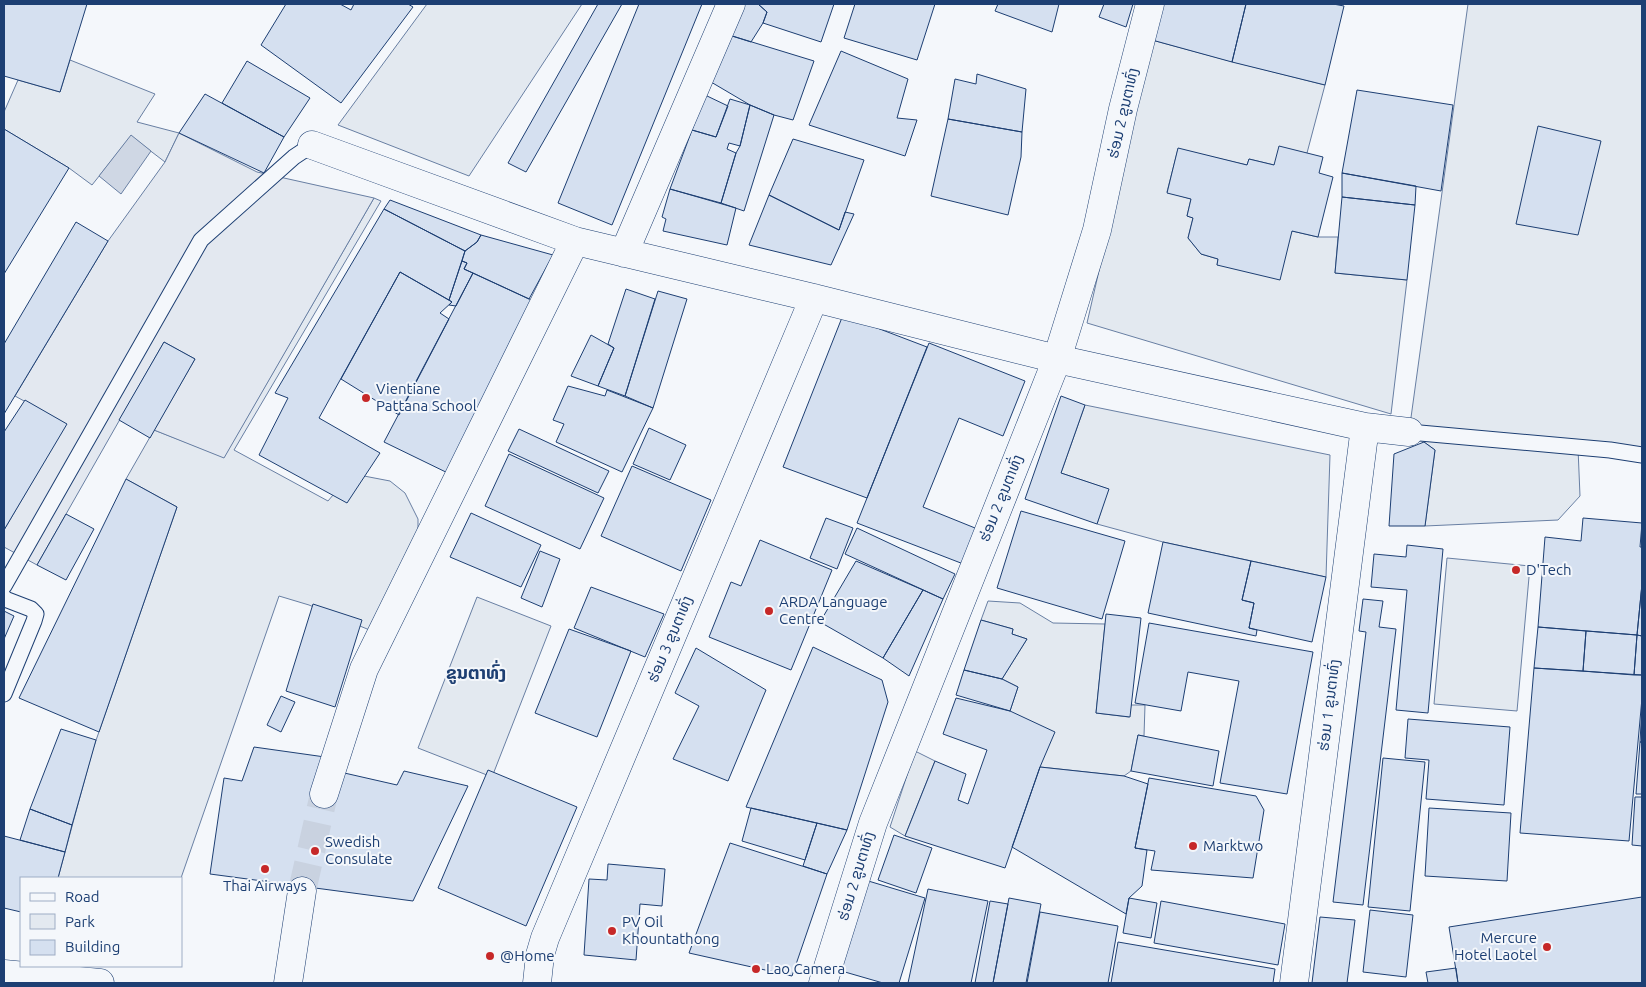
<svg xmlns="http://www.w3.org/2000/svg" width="1646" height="987" viewBox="0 0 1646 987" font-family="Ubuntu,'Noto Sans Lao',sans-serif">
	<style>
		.green { fill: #e3e9f0; stroke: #687fa3 }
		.parking { fill: #e3e8f0; stroke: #687fa3 }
		.water { fill: #cfd7e4; stroke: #687fa3 }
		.building { fill: #d5e0f0; stroke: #1d3f73 }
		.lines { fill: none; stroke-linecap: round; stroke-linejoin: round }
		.minor-tunnel { stroke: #c9d2e0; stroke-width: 28; stroke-dasharray: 28 14; stroke-linecap: butt }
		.service-casing { stroke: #1d3f73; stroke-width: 17 }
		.minor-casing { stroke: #1d3f73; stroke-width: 29 }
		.trunk-casing { stroke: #1d3f73; stroke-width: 29 }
		.service { stroke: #f4f7fb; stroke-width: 15 }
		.minor { stroke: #f4f7fb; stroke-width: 28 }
		.trunk { stroke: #f4f7fb; stroke-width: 28 }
		.poi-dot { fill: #c62828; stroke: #f4f7fb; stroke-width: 2 }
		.labels { text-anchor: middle; stroke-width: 4; stroke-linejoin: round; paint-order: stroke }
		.street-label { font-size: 15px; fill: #1d3f73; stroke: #f4f7fb }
		.poi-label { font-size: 15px; fill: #1d3f73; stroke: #f4f7fb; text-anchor: start }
		.quarter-label { font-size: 18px; font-weight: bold; fill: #1d3f73; stroke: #f4f7fb }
	</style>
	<rect width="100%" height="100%" fill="#f4f7fb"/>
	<path class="green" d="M427,4H582L469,176L338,125Z
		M1468,4H1642V455L1578,448L1580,496L1558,520L1425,526L1435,450L1424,442L1426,433L1409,432Z
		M1152,40L1226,60L1325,85L1307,153L1274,165L1249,159L1247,165L1178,149L1167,192L1191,199L1187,216L1193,218L1188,238L1201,254L1218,259L1217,265L1292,231L1318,237H1338L1335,273L1407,280L1391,414L1087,323Z
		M70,60L155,94L137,122L179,133L165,162L131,136L92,185L69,168L4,129V112L18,80L60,92Z
		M374,198L381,201L234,450L328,501L344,482L364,476L390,481L405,493L418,519V535L372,631L309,605L279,596L181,878H58L93,749L177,507L126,479L154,430L224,457Z
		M1085,405L1330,455L1326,577L1163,542L1097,524L1108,489L1061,473Z
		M1447,558L1530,566L1517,711L1434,704Z
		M477,597L551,626L492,777L418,748Z
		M988,601L1020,603L1053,623L1105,624L1096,713L1129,717L1131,705H1145L1144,736L1138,735L1131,771L1124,776L1040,767L1010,711L1018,687L1002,679L1027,639L1012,634L1013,629L981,620Z
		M915,751L935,761L905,836L890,827Z"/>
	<path class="parking" d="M179,133L257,172L374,198L224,458L154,430L195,359L164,342L37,565L4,547V530L66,424L15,396L108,241L165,162Z"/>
	<path class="water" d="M131,135L151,151L121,194L99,176Z"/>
	<path class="building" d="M4,4H87L60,92L4,76Z
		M286,4H340L351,10L354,4H408L413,7L341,103L261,45Z
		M598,4H622L526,172L508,163Z
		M639,4H702L612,225L558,203Z
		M741,4H758L767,12L763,23L751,42L729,35Z
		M758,4H834L821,42L763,23L767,12Z
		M855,4H935L917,60L844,38Z
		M998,4H1059L1052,32L995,11Z
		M1104,4H1133L1126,27L1099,17Z
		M1162,4H1246L1232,62L1152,40Z
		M1246,4H1333L1344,6L1325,85L1232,62Z
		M729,35L814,61L793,120L774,115L750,105L711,82Z
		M841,51L908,79L897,118L917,120L905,156L809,125Z
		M247,61L310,98L284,137L222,103Z
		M977,74L1026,89L1022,132L948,119L955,79L976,84Z
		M1357,90L1453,105L1441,191L1342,173Z
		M205,94L284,137L264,173L179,133Z
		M705,95L728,106L716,137L692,130Z
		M730,99L750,105L740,146L729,143L727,149L736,153L721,203L670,189L692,130L716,137Z
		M750,105L774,115L744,211L721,203L736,153L740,146Z
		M948,119L1022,132L1021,157L1008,215L931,196Z
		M1538,126L1601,141L1578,235L1516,224Z
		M4,129L69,168L4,274Z
		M793,139L864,160L839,230L769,195Z
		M1279,146L1323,157L1319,173L1333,177L1318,237L1292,231L1280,280L1217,265L1218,259L1201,254L1188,238L1193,218L1187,216L1191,199L1167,193L1178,148L1247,165L1249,159L1274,165Z
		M1342,173L1416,186L1415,205L1342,197Z
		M670,189L736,208L727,245L663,231L666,219L662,217Z
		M769,195L839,230L845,212L854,214L831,265L749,245Z
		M1342,197L1415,205L1407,280L1335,273Z
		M390,200L481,235L477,242L465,251L384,209Z
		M384,209L465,251L449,300L400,272L319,418L380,453L347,503L259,455L288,398L275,393Z
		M76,222L108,241L4,414V344Z
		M481,235L553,255L529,299L464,269L467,263L462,261L465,251L477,242Z
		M462,261L467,263L464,269L473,273L456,306L449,305L452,302L449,300Z
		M400,272L452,302L440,313L449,319L399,415L341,379Z
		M473,273L540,304L454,476L384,442Z
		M626,289L655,299L625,396L598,386L614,348L608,344Z
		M658,291L687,299L653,408L625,396Z
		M843,315L927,347L867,498L783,467Z
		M591,335L614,348L598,386L571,376Z
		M164,342L195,359L150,438L119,420Z
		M929,343L1025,381L1003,436L959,418L923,507L980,530L966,565L857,523Z
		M568,386L605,396L607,390L653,408L622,472L556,442L564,424L553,420Z
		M1061,396L1085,405L1061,473L1109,489L1097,524L1025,499Z
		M25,400L67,424L4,530V432Z
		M649,428L686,445L670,480L633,464Z
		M519,429L609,471L598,493L508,451Z
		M1424,442L1435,450L1425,526H1389L1394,454Z
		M509,454L604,498L580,549L485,506Z
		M632,466L711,500L681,571L601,536Z
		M126,479L177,507L99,732L19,698Z
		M1021,511L1125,541L1102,619L997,588Z
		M471,513L541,545L521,587L450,557Z
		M66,514L94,529L66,580L37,565Z
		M826,518L853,528L837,569L810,558Z
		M1583,518L1642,523L1640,547H1642V584L1637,635L1538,627L1545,537L1581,541Z
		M857,528L955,574L943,599L845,554Z
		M760,540L832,570L791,670L709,637L731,582L741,586Z
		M1163,542L1251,561L1242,600L1254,603L1249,628L1257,630L1256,636L1148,613Z
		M1407,545L1443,549L1428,713L1396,710L1407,590L1371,587L1374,554L1406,557Z
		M540,551L560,559L542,607L521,598Z
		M856,561L923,590L883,658L820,622Z
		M1251,561L1326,577L1312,642L1249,628L1254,603L1242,600Z
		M1642,584V636L1637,635Z
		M591,587L664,614L645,657L574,628Z
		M923,590L943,599L909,676L883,658Z
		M1363,599L1383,601L1379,627L1396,629L1363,905L1333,902L1366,632L1359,631Z
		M313,604L362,620L335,707L286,691Z
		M4,611L14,616L4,639Z
		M1106,614L1141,618L1130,717L1096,713Z
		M981,620L1013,629L1012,634L1027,639L1002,679L964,670Z
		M1149,623L1313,652L1287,794L1220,783L1239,681L1188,672L1181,711L1135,703Z
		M1538,627L1586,631L1583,671L1534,668Z
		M569,629L631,651L597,737L535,713Z
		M1586,631L1637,635L1634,675L1583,671Z
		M1637,635L1642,636V675H1634Z
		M813,647L882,680L888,702L847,830L746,807Z
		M696,648L766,690L728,781L673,759L699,706L675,693Z
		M1534,668L1642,675V698L1629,841L1520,833Z
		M964,670L1002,679L1018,687L1010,711L956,695Z
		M281,696L295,702L281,732L267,725Z
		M956,698L1010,711L1055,732L1040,767L1005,868L905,836L935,761L966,774L958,800L968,804L987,750L943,734Z
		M1642,705V742H1640Z
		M1408,719L1510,727L1504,805L1426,799L1429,760L1405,758Z
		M61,729L96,740L72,825L30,809Z
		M1138,735L1219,751L1213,786L1131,771Z
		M1640,742H1642V794H1636Z
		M254,747L325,757L340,772L397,785L404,771L468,786L413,901L210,874L224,778L242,781Z
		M1383,758L1425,762L1410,911L1368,907Z
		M1040,767L1124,776L1148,784L1135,848L1147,850L1142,886L1129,898L1126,914L1012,847Z
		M488,770L577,807L526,926L438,888Z
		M1149,778L1256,796L1264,810L1253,878L1151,870L1155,851L1135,848Z
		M1635,797H1642V846L1632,845Z
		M751,808L817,823L805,860L742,841Z
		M1429,808L1511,813L1507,881L1425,876Z
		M30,809L72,825L65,852L20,840Z
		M817,823L847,830L827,874L803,866Z
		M894,835L932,848L916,893L878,880Z
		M4,836L65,852L58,878H21V912L4,908Z
		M730,843L827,874L792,976L689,953Z
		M608,864L665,869L662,906L640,904L636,960L584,955L589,879L607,880Z
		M865,880L925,898L899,983H883L838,970Z
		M928,889L988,901L971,983H908Z
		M1642,897V983H1458L1449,927Z
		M1009,898L1041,904L1026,983H993Z
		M1129,898L1157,903L1151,938L1123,933Z
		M990,901L1008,904L993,983H975Z
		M1161,901L1285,924L1278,965L1154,943Z
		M1370,910L1413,915L1406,977L1363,972Z
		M1040,912L1118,926L1108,983H1027Z
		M1320,917L1355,920L1347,983H1312Z
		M1118,942L1275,969L1273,983H1111Z
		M1456,968L1458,983H1428L1426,972Z"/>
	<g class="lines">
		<path class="minor-tunnel" d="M302,891L324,794"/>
		<defs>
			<path id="service" d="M1409,432L1610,450L1642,455
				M4,586L201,240L294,157L312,145
				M4,597L5,599L31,609L36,614L34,621L4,694"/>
			<path id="minor" d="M312,145L575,241L814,298L1057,359L1365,427L1409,432
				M624,253L731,4
				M324,794L364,669L575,241
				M288,983L302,891
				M537,983L540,955L545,938L814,298
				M823,983L873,823L1057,359L1097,230L1123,109L1150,4
				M1294,983L1365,427"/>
			<path id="trunk" d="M4,974L100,983"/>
		</defs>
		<use href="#service" class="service-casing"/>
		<use href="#minor" class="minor-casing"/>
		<use href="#trunk" class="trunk-casing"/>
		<use href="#service" class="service"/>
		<use href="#minor" class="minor"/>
		<use href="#trunk" class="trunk"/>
	</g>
	<g class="poi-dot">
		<circle cx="366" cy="398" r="5"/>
		<circle cx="1516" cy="570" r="5"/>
		<circle cx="769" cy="611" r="5"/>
		<circle cx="1193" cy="846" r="5"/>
		<circle cx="315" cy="851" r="5"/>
		<circle cx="265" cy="869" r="5"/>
		<circle cx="612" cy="931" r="5"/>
		<circle cx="1547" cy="947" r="5"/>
		<circle cx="490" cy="956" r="5"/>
		<circle cx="756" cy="969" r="5"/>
	</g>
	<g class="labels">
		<g class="street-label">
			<text transform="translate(1123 113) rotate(-77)" y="5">ຮ່ອມ 2 ຂູນຕາທົ່ງ</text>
			<text transform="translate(1001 498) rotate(-68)" y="5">ຮ່ອມ 2 ຂູນຕາທົ່ງ</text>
			<text transform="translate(670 639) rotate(-67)" y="5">ຮ່ອມ 3 ຂູນຕາທົ່ງ</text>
			<text transform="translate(1329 705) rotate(-83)" y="5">ຮ່ອມ 1 ຂູນຕາທົ່ງ</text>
			<text transform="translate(856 876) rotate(-73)" y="5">ຮ່ອມ 2 ຂູນຕາທົ່ງ</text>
		</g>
		<g class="poi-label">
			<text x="376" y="394">Vientiane<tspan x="376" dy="17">Pattana School</tspan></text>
			<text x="1526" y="575">D'Tech</text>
			<text x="779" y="607">ARDA Language<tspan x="779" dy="17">Centre</tspan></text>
			<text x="325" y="847">Swedish<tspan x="325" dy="17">Consulate</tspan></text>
			<text x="1203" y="851">Marktwo</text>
			<text x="265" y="891" text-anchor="middle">Thai Airways</text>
			<text x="622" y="927">PV Oil<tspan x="622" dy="17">Khountathong</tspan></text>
			<text x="1537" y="943" text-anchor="end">Mercure<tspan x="1537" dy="17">Hotel Laotel</tspan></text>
			<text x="500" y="961">@Home</text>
			<text x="766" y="974">Lao Camera</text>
		</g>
		<g class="quarter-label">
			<text x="476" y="679">ຂູນຕາທົ່ງ</text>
		</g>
	</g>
	<rect width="1646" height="987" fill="none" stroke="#1d3f73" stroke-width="10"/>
	<rect x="20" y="877" width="162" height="90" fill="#f4f7fb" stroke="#9eadc5"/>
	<rect x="30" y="893" width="25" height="8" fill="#f4f7fb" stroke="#9eadc5"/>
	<text x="65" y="902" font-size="15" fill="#1d3f73">Road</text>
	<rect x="30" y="914" width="25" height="15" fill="#e3e9f0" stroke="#9eadc5"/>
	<text x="65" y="927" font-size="15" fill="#1d3f73">Park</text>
	<rect x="30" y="940" width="25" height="15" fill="#d5e0f0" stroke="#9eadc5"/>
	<text x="65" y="952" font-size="15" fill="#1d3f73">Building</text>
</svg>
